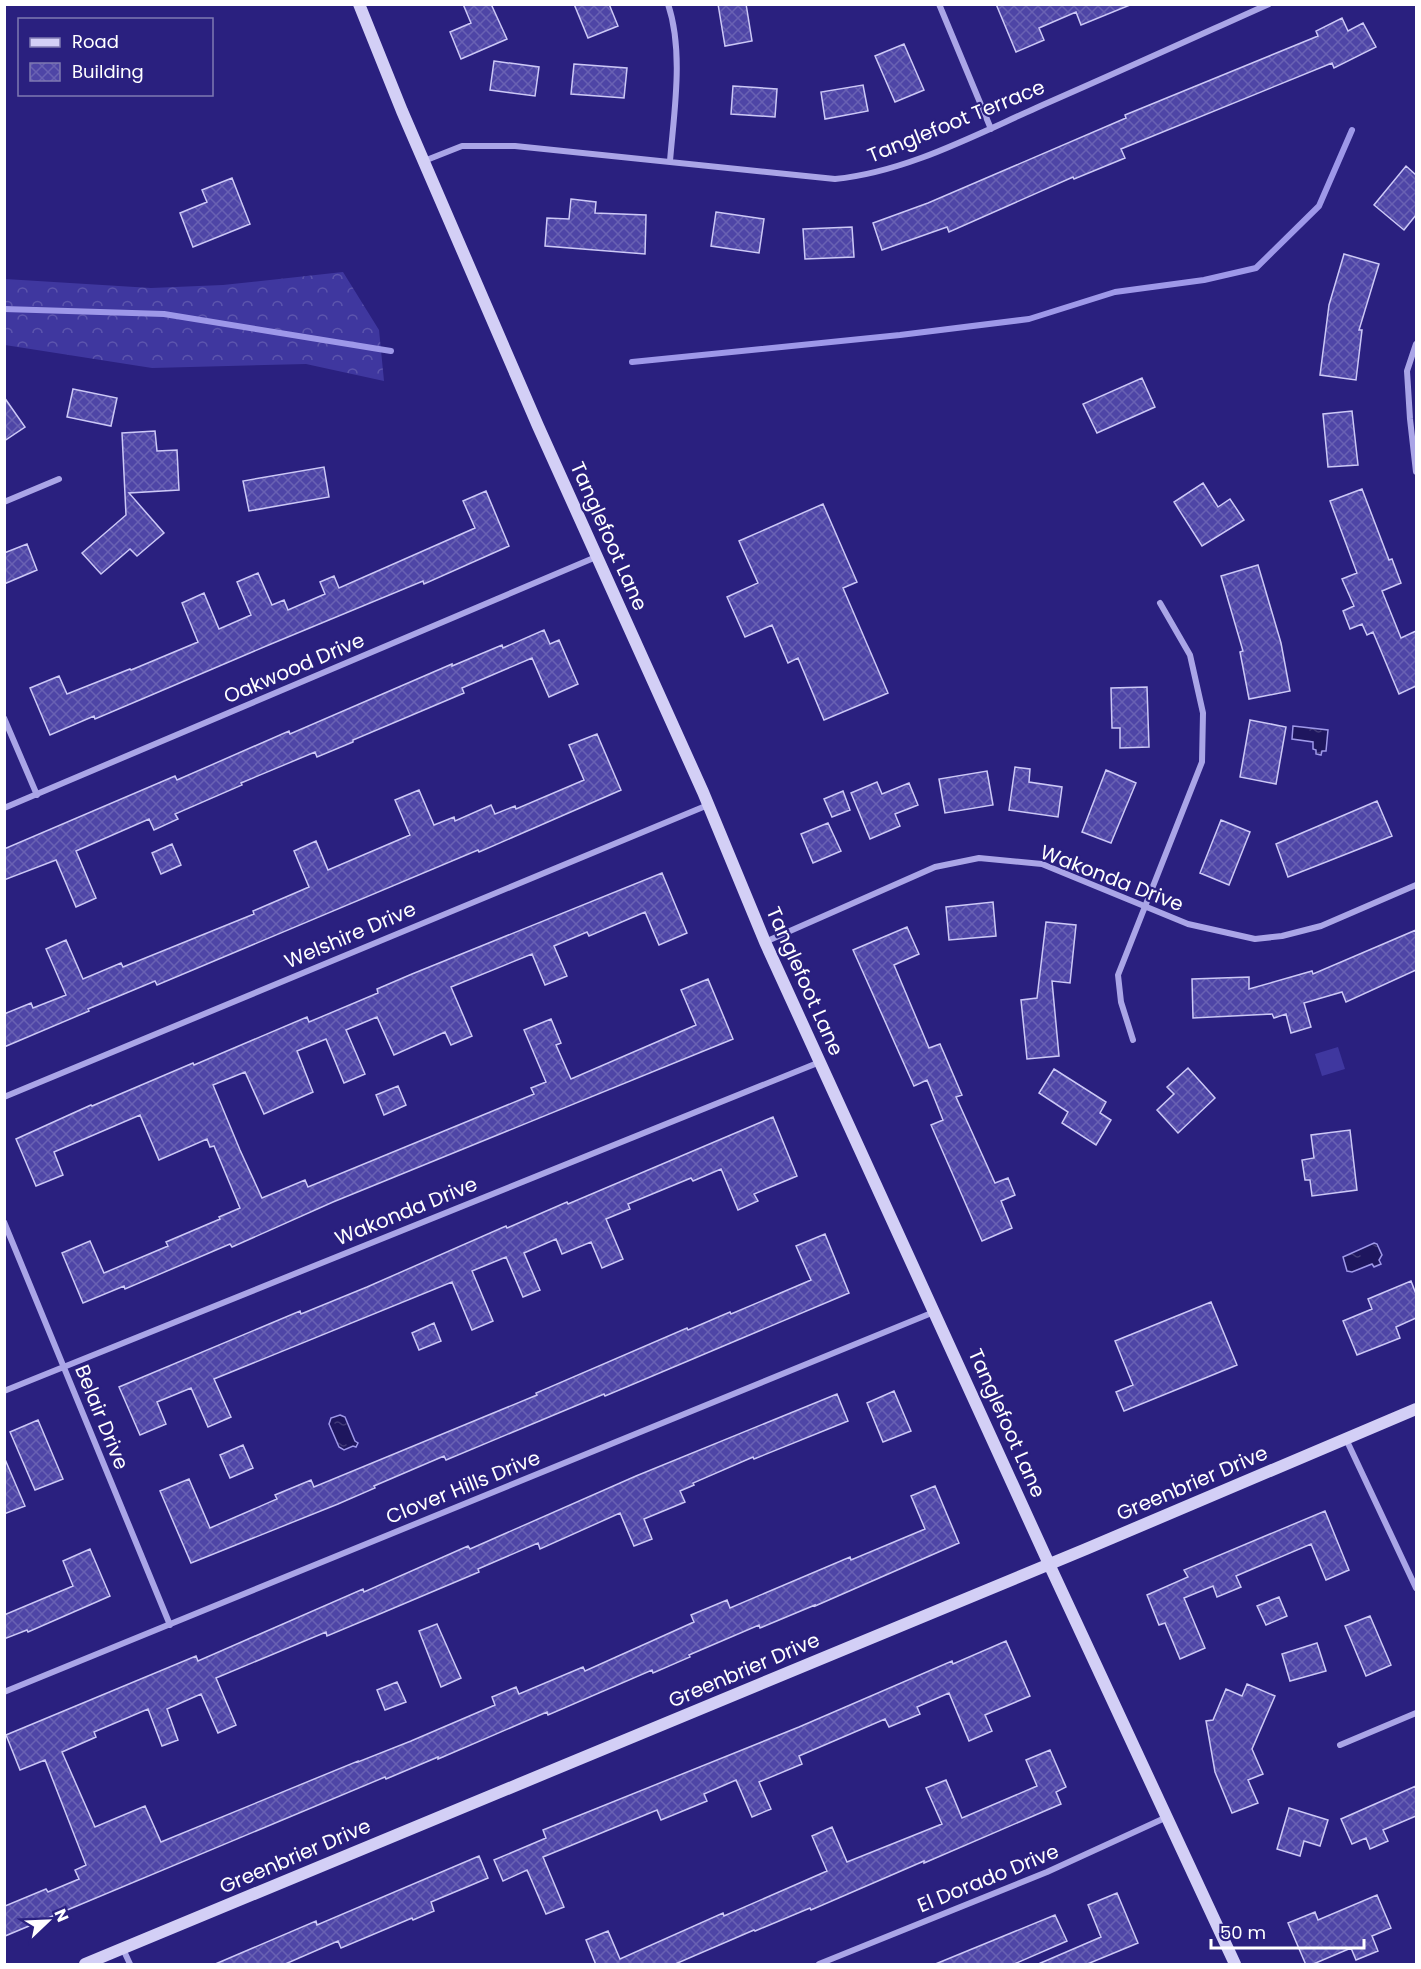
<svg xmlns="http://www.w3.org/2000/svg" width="1421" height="1969" viewBox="0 0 1421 1969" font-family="Poppins,sans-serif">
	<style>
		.grass { fill: #3f379f }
		.forest { fill: url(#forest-crowns) }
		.water { fill: url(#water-ripples); stroke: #9e98e9; stroke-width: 1.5 }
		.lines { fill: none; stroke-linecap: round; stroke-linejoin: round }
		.stream { stroke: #9e98e9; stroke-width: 6 }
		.building { fill: url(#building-cross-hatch); stroke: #ccc8f6; stroke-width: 1.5 }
		.street { stroke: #aaa5e7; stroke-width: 6 }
		.secondary { stroke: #d3cff6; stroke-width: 12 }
		.labels { text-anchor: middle; stroke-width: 4.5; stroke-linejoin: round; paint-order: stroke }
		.street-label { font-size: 20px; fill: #fff; stroke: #2a207f }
	</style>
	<defs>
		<pattern id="forest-crowns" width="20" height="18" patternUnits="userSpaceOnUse" patternTransform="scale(1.5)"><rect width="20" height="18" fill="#3f379f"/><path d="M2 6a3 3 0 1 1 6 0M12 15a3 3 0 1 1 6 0" fill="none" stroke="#5c55ad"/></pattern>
		<pattern id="water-ripples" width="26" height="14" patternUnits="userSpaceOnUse" patternTransform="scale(1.5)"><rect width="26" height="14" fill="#1e165e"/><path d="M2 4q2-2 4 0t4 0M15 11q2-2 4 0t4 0" fill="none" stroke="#403976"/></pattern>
		<pattern id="building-cross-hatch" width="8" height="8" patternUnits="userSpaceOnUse" patternTransform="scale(1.5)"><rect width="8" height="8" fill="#4e45a6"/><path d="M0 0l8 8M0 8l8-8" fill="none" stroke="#6961b3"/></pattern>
	</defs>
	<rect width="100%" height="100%" fill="#2a207f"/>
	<path class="grass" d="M1338,1047L1345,1069L1322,1076L1315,1054Z"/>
	<path class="forest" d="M343,272L379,330L384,381L306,364L152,368L5,345V279L151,288L223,285Z"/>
	<path class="water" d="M1293,726L1328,730L1326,751H1322L1321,755L1316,754V750L1313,749V742L1292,739Z
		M1374,1243L1377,1244L1382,1255L1379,1260L1381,1264L1374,1267L1372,1264L1352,1272L1347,1271L1343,1257Z
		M340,1415L345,1417L355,1441L358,1443L356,1447L353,1446L344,1450L339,1447L329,1424L331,1418Z"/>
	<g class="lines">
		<path class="stream" d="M4,309L164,314L391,351
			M632,362L900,335L1029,319L1115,292L1204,280L1256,268L1319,206L1352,130"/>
	</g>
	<path class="building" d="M463,4H491L507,39L461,59L450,32L471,23Z
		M574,4H609L618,26L588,38Z
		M718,4H746L752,41L725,46Z
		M996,4H1130V5L1081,25L1076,12L1039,28L1044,40L1016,52Z
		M1342,18L1348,31L1363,23L1376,47L1334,68L1332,63L1121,149L1125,158L1074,179L1073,177L949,232L947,227L882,250L873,223L928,203L1126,118L1125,115L1318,36L1316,31Z
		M904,44L924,90L895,102L875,56Z
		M494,61L539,67L535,96L490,90Z
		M574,64L627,68L624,98L571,94Z
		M863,85L868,111L825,119L821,92Z
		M733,86L777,89L775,117L731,114Z
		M1406,166L1416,175V215L1404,230L1374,205Z
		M232,178L250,224L193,247L180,213L207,202L202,190Z
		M571,199L596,202L595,213L646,215L645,254L545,246L547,218L569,219Z
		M716,212L764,219L759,253L711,246Z
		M852,227L854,257L805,259L803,229Z
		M1344,254L1379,264L1359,330H1362L1356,380L1320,375L1329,305Z
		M1142,378L1155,407L1097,433L1083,404Z
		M73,389L117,398L111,426L67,417Z
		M4,397L25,427L4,441Z
		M1352,411L1358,465L1328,467L1323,414Z
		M155,431L157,451L177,450L179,490L129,493L164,533L137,556L130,549L101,574L82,553L126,515L122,433Z
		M324,467L329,497L249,511L243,481Z
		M1203,483L1218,507L1230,499L1244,520L1202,546L1174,502Z
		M1362,489L1389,560L1392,559L1401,583L1382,591L1401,638L1416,631V686L1399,694L1373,632L1367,635L1362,624L1350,629L1343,611L1354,606L1342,579L1357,573L1330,501Z
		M486,491L509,546L424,584L423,581L271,644L142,699L95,719L94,716L50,735L30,688L59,676L67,694L130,669L131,670L198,642L182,603L204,593L219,629L251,615L237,582L258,573L272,605L284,600L288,610L325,594L320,582L334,576L339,588L475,528L463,501Z
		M823,504L857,582L843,588L888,693L824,720L798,658L788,663L772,625L745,637L727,597L758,583L739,541Z
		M27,544L37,570L4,584V553Z
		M1258,565L1281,643L1290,691L1249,699L1240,652L1243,651L1221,576Z
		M544,630L550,644L559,640L578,684L549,697L532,658L462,688L464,693L353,740V742L317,757L315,752L241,783L242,785L175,814L178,819L154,830L149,819L76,851L96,898L76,907L56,860L4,880V849L175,776L177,780L289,731L290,734L452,664V666L502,645L503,648Z
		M1147,687L1149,747L1120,748V728H1112L1111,688Z
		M1250,720L1286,727L1276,784L1240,777Z
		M597,734L621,790L479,852L478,850L157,985L155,981L88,1009L89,1011L4,1047V1014L31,1003L33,1008L66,995L46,949L66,940L83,979L121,963L123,967L254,914L253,911L309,887L294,851L316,841L328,870L410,835L395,800L419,790L434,825L454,817L455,821L491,805L495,814L515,806L516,809L584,780L569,745Z
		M1015,767L1030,769L1029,782L1062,787L1058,817L1009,810Z
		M1106,770L1136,783L1111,843L1082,832Z
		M987,771L993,805L945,813L939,779Z
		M877,782L882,794L909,783L918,805L895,814L900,826L870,839L851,793Z
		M843,791L850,810L832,817L824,799Z
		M1377,801L1392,836L1288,877L1276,844Z
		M1221,820L1250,832L1229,885L1200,873Z
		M828,823L841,851L813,863L801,834Z
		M172,844L181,865L161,874L152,853Z
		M662,873L687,933L659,945L645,912L589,936L587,932L554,946L567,976L545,985L532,954L451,987L472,1036L451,1045L445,1032L394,1055L377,1017L346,1030L365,1074L344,1083L326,1039L297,1051L313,1092L264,1114L245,1072L213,1085L240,1150L262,1198L305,1180L308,1187L534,1094L531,1088L546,1082L524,1030L551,1019L561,1043L556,1045L571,1079L696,1025L681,990L708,979L733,1039L333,1202L232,1247L230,1244L125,1289L124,1286L83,1303L62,1253L90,1241L104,1273L168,1246L166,1242L220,1219L219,1217L240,1208L214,1146L210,1147L207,1139L159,1160L140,1115L54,1152L63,1175L36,1186L16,1139L91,1105L92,1106L193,1063L194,1065L307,1017L309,1022L378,993L377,989L412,974Z
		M993,902L996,936L949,940L946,907Z
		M1046,922L1076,925L1070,983L1052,981L1059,1056L1027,1059L1021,1000L1037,998Z
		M907,927L919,954L894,965L929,1048L940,1044L962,1095L956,1097L995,1183L1008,1178L1015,1195L1001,1201L1012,1228L982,1241L931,1125L943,1120L927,1080L914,1086L853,950Z
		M1416,930V970L1346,1002L1342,992L1304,1003L1311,1027L1291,1033L1286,1014L1274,1018L1272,1014L1193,1018L1192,979L1249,977V989L1312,971L1313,974Z
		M1188,1068L1215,1098L1178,1133L1157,1110L1174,1094L1167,1087Z
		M1054,1069L1106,1102L1100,1113L1111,1120L1096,1145L1062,1123L1068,1112L1039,1093Z
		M398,1086L406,1105L384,1115L376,1095Z
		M773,1117L797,1176L754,1194L758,1201L738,1210L721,1169L693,1181L691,1178L628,1204L630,1209L606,1219L623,1259L602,1268L591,1242L562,1254L556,1239L524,1253L540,1290L523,1297L506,1257L472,1271L493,1321L472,1330L452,1282L214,1379L231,1417L208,1427L191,1388L157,1402L166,1424L140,1435L119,1387L300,1311L301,1314L367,1287L506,1226L507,1228L567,1202L568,1204Z
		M1350,1130L1357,1190L1312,1196L1310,1180H1305L1302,1160L1314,1158L1311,1135Z
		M825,1234L849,1293L605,1396L604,1394L446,1460L444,1456L374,1486L375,1488L338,1504L191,1563L160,1491L189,1479L210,1528L277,1499L275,1495L311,1480L314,1487L537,1395L536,1393L687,1328L688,1330L730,1312L731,1314L811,1280L796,1246Z
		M1411,1281L1416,1294V1318L1396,1327L1400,1338L1357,1355L1343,1321L1372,1309L1368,1299Z
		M1211,1302L1237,1365L1124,1411L1116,1392L1133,1385L1115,1341Z
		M434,1323L441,1341L419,1350L412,1333Z
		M894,1391L911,1431L883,1442L867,1403Z
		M837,1394L848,1421L754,1459L753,1457L693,1483L694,1485L680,1491L685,1502L644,1519L652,1539L634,1546L620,1513L540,1549L538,1543L478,1569L479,1572L382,1613L327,1636L326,1632L216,1678L236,1725L218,1733L201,1694L167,1709L178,1740L162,1746L148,1709L94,1732L96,1737L62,1752L95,1827L145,1806L161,1842L358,1761V1762L411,1741L495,1705L492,1697L516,1687L519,1694L583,1667L585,1671L694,1622L691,1615L727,1600L730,1608L850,1557L851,1560L925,1529L911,1496L935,1486L959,1543L815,1606V1605L760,1628L759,1625L689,1655L690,1657L653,1673L652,1670L548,1715L547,1712L438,1759V1757L386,1779L385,1777L5,1936V1906L46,1889L48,1892L79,1879L75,1870L86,1865L45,1760L20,1770L6,1735L196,1656L198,1661L363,1589L364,1592L468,1546L470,1549L636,1476Z
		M38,1420L63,1479L35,1490L10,1432Z
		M243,1445L253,1468L230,1478L220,1455Z
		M4,1457L25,1506L4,1514Z
		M1325,1511L1349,1570L1326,1580L1311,1544L1236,1576L1241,1587L1217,1597L1213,1586L1184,1598L1205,1648L1180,1659L1165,1623L1159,1625L1147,1595L1188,1577L1184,1570Z
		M90,1549L110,1596L28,1632L27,1630L4,1639V1615L73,1586L63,1561Z
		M1279,1597L1287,1616L1266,1625L1257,1606Z
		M1370,1616L1391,1665L1366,1676L1345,1626Z
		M437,1624L461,1678L441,1687L419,1631Z
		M1006,1641L1030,1696L985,1715L992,1731L969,1741L949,1693L917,1707L920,1714L889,1727L885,1719L799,1756L802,1764L759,1782L771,1809L752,1817L736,1780L704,1794L707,1801L661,1820L657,1810L543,1857L564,1907L546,1914L527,1870L503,1881L494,1860L546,1838L543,1830L799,1727L952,1661L953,1664Z
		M1317,1643L1326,1671L1290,1681L1282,1654Z
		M397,1682L406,1702L385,1710L377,1690Z
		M1247,1684L1275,1696L1252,1749L1263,1774L1248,1780L1258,1803L1232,1813L1215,1772L1206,1721L1213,1720L1226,1689L1242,1696Z
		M1050,1750L1066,1787L1056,1792L1061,1804L924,1863V1861L811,1910L810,1908L755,1931L754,1930L673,1965H596L586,1940L608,1931L620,1959L723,1913L724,1916L827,1871L812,1836L832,1827L847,1862L942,1824L926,1788L946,1780L962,1818L1037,1786L1026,1760Z
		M1416,1786V1816L1383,1830L1388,1841L1370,1849L1366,1838L1352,1844L1341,1819Z
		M1289,1808L1328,1820L1320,1846L1304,1841L1300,1856L1277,1849Z
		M479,1856L488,1878L431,1902L434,1911L413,1920L412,1918L341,1948L338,1941L283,1965H213L316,1921L317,1925Z
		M1117,1893L1138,1943L1085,1965H1036L1101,1937L1088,1905Z
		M1377,1895L1391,1928L1372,1936L1378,1951L1356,1960L1351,1948L1311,1965H1306L1288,1923L1315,1912L1318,1920Z
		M1055,1915L1067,1941L1012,1965H933Z"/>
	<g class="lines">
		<path class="street" d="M668,4C684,52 674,112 670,161
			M939,4L991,129
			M424,161L462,146H515L835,179C905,172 971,137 1036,108C1114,74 1191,39 1269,4
			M1416,344L1407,371L1410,419L1416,472
			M4,502L59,479
			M4,718L37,795
			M4,808L596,557
			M765,942L935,867L979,858L1042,864L1188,924L1255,939L1282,936L1321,926L1416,885
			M1133,1040L1121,1002L1118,975L1202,762L1203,713L1190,655L1160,603
			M4,1097L708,805
			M4,1222L170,1625
			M4,1391L820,1062
			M1346,1439L1416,1588
			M4,1692L934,1312
			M1340,1745L1416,1713
			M123,1949L130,1964
			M819,1964L1047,1872L1167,1817"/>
		<path class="secondary" d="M359,4L402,111L538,426L703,792L765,942L1049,1564L1235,1964
			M85,1964L1086,1549L1416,1409"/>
	</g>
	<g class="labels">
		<g class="street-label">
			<text transform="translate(956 121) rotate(-22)" y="7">Tanglefoot Terrace</text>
			<text transform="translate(609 536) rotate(66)" y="7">Tanglefoot Lane</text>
			<text transform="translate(294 668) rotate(-23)" y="7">Oakwood Drive</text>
			<text transform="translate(1112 878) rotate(21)" y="7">Wakonda Drive</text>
			<text transform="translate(350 935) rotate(-23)" y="7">Welshire Drive</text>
			<text transform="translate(805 981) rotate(66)" y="7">Tanglefoot Lane</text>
			<text transform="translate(406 1211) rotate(-22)" y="7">Wakonda Drive</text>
			<text transform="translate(102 1417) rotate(68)" y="7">Belair Drive</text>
			<text transform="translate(1007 1423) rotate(66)" y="7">Tanglefoot Lane</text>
			<text transform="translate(1192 1483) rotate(-23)" y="7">Greenbrier Drive</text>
			<text transform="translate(463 1487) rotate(-22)" y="7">Clover Hills Drive</text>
			<text transform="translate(744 1670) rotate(-23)" y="7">Greenbrier Drive</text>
			<text transform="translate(295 1856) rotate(-23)" y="7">Greenbrier Drive</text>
			<text transform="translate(988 1878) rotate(-22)" y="7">El Dorado Drive</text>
		</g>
	</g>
	<rect width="1421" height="1969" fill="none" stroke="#ffffff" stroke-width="12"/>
	<rect x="18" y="18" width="195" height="78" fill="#2a207f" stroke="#7f79b2" stroke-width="1.5"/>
	<rect x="30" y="38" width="30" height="9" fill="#d3cff6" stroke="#7f79b2" stroke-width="1.5"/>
	<text x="72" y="48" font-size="18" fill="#ffffff">Road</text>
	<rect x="30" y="63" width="30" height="18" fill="url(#building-cross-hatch)" stroke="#7f79b2" stroke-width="1.5"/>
	<text x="72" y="78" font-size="18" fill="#ffffff">Building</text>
	<g transform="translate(48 1921) rotate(67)" stroke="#2a207f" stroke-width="4.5" paint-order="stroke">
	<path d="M0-4.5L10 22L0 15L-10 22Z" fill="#ffffff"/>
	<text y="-9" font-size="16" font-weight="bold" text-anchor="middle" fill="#ffffff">N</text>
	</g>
	<path d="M1211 1939v9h153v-9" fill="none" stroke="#ffffff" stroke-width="3"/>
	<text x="1220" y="1939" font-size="18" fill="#ffffff" stroke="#2a207f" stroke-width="4.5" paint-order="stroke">50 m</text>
</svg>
